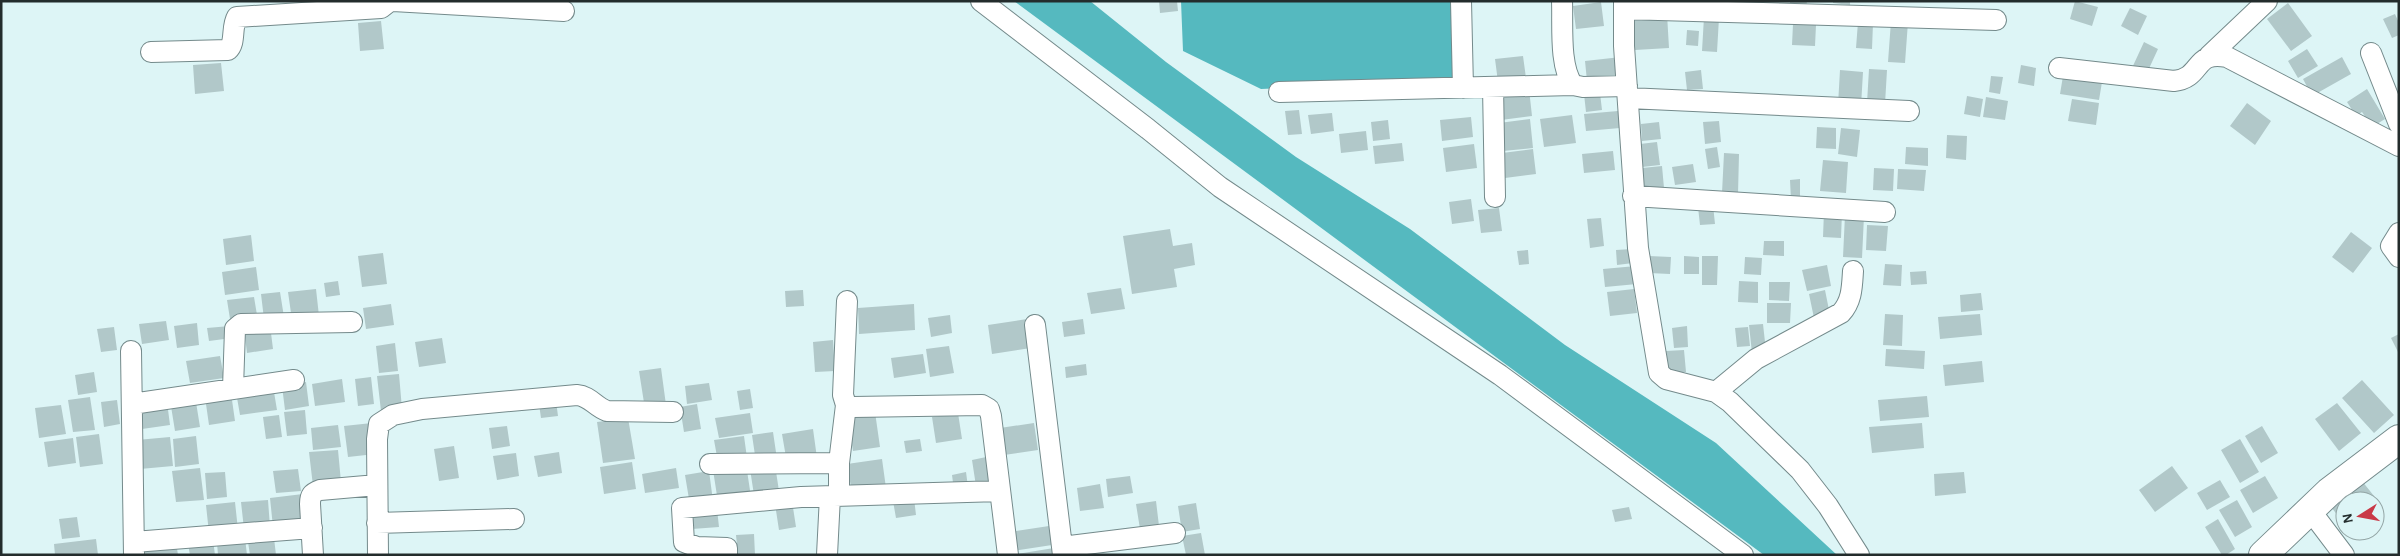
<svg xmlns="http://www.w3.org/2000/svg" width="2400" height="556" viewBox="0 0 2400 556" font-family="'Alegreya Sans',sans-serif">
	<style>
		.water { fill: #55b9bf }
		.building { fill: #b1c8c9 }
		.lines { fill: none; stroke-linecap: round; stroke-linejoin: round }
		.street-casing { stroke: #748a8b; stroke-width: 22 }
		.secondary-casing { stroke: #748a8b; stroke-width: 30 }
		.street { stroke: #fff; stroke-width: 20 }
		.secondary { stroke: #fff; stroke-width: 28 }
	</style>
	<rect width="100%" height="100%" fill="#ddf5f6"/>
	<path class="water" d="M1014,1H1090L1166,62L1296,157L1410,229L1565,345L1716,443L1837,555H1764Z
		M1181,1H1452L1456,81L1261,89L1183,51Z"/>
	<path class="building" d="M1159,1H1177L1178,11L1160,13Z
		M1790,1H1807L1806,10L1790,8Z
		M1833,1H1850V5L1833,3Z
		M2075,1L2098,7L2092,26L2070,19Z
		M1601,2L1604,26L1576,29L1573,6Z
		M2288,3L2312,36L2291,51L2267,19Z
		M2130,8L2147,16L2138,35L2121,26Z
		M1667,14L1669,48L1635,50L1633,15Z
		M2395,14L2399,23V35L2392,38L2383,19Z
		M1704,17L1719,18L1717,52L1702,51Z
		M381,21L384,49L360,51L358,23Z
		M1891,21L1908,22L1905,63L1888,62Z
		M1858,22L1873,23L1872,49L1856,48Z
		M1793,24L1816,25L1815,46L1792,45Z
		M1687,30L1699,31L1698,46L1686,45Z
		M2144,42L2158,49L2146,75L2132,68Z
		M2307,49L2318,66L2298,78L2288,61Z
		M1523,56L1526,78L1498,82L1495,59Z
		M1621,57L1624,77L1587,81L1585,61Z
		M2342,57L2351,74L2312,96L2303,79Z
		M221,63L224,91L195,94L193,65Z
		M2021,65L2036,68L2034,86L2018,83Z
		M1869,69L1887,70L1885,104L1867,103Z
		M1701,70L1703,89L1687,90L1685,72Z
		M1840,70L1863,72L1861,106L1838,105Z
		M1991,76L2003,77L2000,94L1989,92Z
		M2063,76L2102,82L2099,100L2060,94Z
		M1529,89L1532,116L1501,120L1498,93Z
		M2367,89L2385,119L2372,127L2362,112L2356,116L2347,102Z
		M1600,93L1602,110L1586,112L1584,94Z
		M1967,96L1983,99L1980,117L1964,114Z
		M1986,97L2008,101L2005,120L1983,117Z
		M2072,99L2099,103L2096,125L2068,121Z
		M2247,103L2271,121L2255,145L2230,126Z
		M1299,110L1302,134L1288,135L1285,111Z
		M1618,111L1620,128L1586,131L1584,114Z
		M1332,113L1334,131L1311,134L1308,115Z
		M1572,115L1576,143L1544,147L1540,119Z
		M1471,117L1473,137L1442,141L1440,120Z
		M1530,119L1533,148L1503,151L1499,123Z
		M1388,120L1390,139L1373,141L1371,122Z
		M1719,121L1721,142L1705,144L1703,122Z
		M1659,122L1661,139L1642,141L1641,124Z
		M1817,127L1836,128V149L1816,148Z
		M1841,128L1860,130L1857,157L1838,154Z
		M1366,131L1368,150L1341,153L1339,134Z
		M1947,135L1967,136L1966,160L1946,158Z
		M1657,142L1660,165L1642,167L1640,144Z
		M1402,143L1404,161L1375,164L1373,146Z
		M1474,144L1477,168L1446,172L1443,148Z
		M1717,147L1720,167L1708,169L1705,149Z
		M1906,147L1928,148V166L1905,164Z
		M1533,149L1536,174L1505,178L1502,153Z
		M1613,151L1615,170L1584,173L1582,154Z
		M1724,153L1739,154L1738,194L1722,193Z
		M1823,160L1848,162L1846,193L1820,191Z
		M1693,164L1696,182L1675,185L1672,167Z
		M1662,166L1664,188L1644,190L1642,168Z
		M1874,168L1894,169L1893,191L1873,190Z
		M1898,169L1926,170L1924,191L1897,189Z
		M1800,179V200H1791L1790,180Z
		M1471,199L1474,221L1452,224L1449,202Z
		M1713,205L1715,224L1700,225L1698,207Z
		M1499,208L1502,231L1481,233L1478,210Z
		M1824,211L1842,212L1841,238L1823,237Z
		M1845,215L1864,216L1862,258L1843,257Z
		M1601,218L1604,246L1590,248L1587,219Z
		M1867,225L1888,226L1886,251L1866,250Z
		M1170,229L1173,246L1192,243L1195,265L1174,269L1177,287L1132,294L1123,236Z
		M2351,232L2372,248L2353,273L2332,257Z
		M251,235L254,261L226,265L223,239Z
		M1764,241H1784V256L1763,255Z
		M1632,249L1633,263L1617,265L1616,250Z
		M1528,250L1529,264L1519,265L1517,251Z
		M383,253L387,284L362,287L358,256Z
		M1649,256L1671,257L1670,274L1649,273Z
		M1684,256L1699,257V274H1684Z
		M1702,256H1718L1717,285H1702Z
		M1745,257L1762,258L1761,275L1744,274Z
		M1885,264L1902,265L1901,286L1883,285Z
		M1827,265L1831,286L1807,291L1802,270Z
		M1636,266L1637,284L1605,287L1603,269Z
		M256,267L259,290L225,295L222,272Z
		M1926,271L1927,284L1911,285L1910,272Z
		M338,281L340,295L326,297L324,283Z
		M1739,281L1758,282V303L1738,302Z
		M1769,282H1790L1789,301L1769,300Z
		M1121,288L1125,309L1091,314L1087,293Z
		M316,289L319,316L292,320L288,292Z
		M1634,289L1637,313L1610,316L1607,292Z
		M803,290L804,306L786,307L785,291Z
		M1825,290L1830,315L1814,318L1809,294Z
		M280,292L284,317L264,319L261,294Z
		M1981,293L1983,310L1961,312L1960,295Z
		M254,297L257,315L230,319L227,300Z
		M1767,303H1791L1790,323H1767Z
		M391,304L394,325L366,329L363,308Z
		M914,304L915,330L859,334L858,308Z
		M1885,314L1903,315L1902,346L1883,345Z
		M1980,314L1982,335L1940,339L1938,317Z
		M950,315L952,333L931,337L928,318Z
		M1027,319L1031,348L992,354L988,325Z
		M1083,319L1085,334L1064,337L1062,322Z
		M166,321L169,340L142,344L139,324Z
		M197,323L199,345L177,348L174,326Z
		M1763,324L1766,351L1752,353L1749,325Z
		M270,325L273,349L247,353L244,329Z
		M230,326L232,338L209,341L207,328Z
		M1687,326L1688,347L1674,348L1672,328Z
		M114,327L117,350L101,352L97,329Z
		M1748,327L1750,346L1737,347L1735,328Z
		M2399,334V354L2391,338Z
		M442,338L446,363L419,367L415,342Z
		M833,340L835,371L815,372L813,342Z
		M395,343L398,371L379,373L376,346Z
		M949,346L954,373L930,377L926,349Z
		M1886,349L1925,351L1924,369L1885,366Z
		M1684,350L1686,372L1668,373L1666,351Z
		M923,354L926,373L894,378L891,358Z
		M220,356L224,378L190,383L186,361Z
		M1982,361L1984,382L1945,386L1943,365Z
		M1086,364L1087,375L1066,378L1065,367Z
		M661,368L666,405L645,409L639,371Z
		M94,372L97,392L78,395L75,375Z
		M399,374L402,409L381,411L377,376Z
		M371,377L374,404L358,406L355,379Z
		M342,379L345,402L315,406L312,384Z
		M2362,380L2394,415L2374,433L2342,398Z
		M306,382L309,406L285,410L282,386Z
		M709,383L712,400L687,404L685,386Z
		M273,386L277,410L240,415L236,392Z
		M750,389L753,408L740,410L737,391Z
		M231,393L235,421L209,425L205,397Z
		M195,396L200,427L175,431L170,400Z
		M1927,396L1929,417L1880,421L1878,400Z
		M90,397L95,430L73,432L68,400Z
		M117,400L120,424L104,427L101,402Z
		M556,401L558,416L541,418L539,404Z
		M167,402L170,425L142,429L139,407Z
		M2337,403L2361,433L2339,451L2315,419Z
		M697,404L701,429L684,432L680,407Z
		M61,405L66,434L39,438L35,408Z
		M305,410L307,434L287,436L284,412Z
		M875,412L880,447L853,451L847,416Z
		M750,413L753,433L719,438L715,418Z
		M958,413L962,439L936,443L932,417Z
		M279,415L282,437L266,439L263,417Z
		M628,418L635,459L603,463L597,422Z
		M372,423L375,454L348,457L344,426Z
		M1034,423L1038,450L1004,455L1000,428Z
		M1922,423L1924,448L1872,453L1869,427Z
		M338,425L341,447L313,450L311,428Z
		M507,426L510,446L492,449L489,428Z
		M2262,426L2278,453L2261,463L2245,436Z
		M813,429L817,458L787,463L782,434Z
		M773,432L777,459L756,462L752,435Z
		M99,434L103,464L80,467L76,437Z
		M196,436L199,464L175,467L173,439Z
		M744,436L747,458L718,462L714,440Z
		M170,437L173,466L140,469L137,440Z
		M73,438L76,463L48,467L44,442Z
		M920,439L922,451L906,453L904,441Z
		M2240,439L2259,472L2240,483L2221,450Z
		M454,446L459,478L439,481L434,449Z
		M338,450L341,482L313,486L309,452Z
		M559,452L562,473L538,477L534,456Z
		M516,453L519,476L497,480L493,456Z
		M991,456L995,483L976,486L972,460Z
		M882,459L886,488L852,493L847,464Z
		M632,462L636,489L604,494L600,467Z
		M746,464L751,497L718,502L713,470Z
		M775,465L779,491L754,495L750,469Z
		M2172,466L2188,488L2155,512L2139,490Z
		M200,468L204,500L176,502L172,471Z
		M676,468L679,488L645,493L642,474Z
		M298,469L301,491L276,493L273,471Z
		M709,471L713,501L690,505L685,475Z
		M225,472L227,497L207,499L205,473Z
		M966,472L968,487L954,490L952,475Z
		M1964,472L1966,493L1935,496L1934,474Z
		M1130,476L1133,493L1108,497L1106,479Z
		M2265,476L2278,498L2253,513L2240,490Z
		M2220,480L2230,497L2207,510L2197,493Z
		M2362,481L2374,496L2368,501H2345V520L2343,522L2331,507Z
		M1100,484L1104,508L1080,511L1077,488Z
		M303,494L306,524L273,527L270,498Z
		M914,498L916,515L896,518L893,501Z
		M268,500L270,527L244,529L241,502Z
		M2237,500L2252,527L2235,537L2219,510Z
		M792,501L796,527L779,530L775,504Z
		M1156,501L1159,526L1140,529L1136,504Z
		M235,502L238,530L209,533L206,505Z
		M1196,503L1200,529L1182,532L1178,506Z
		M1629,507L1632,519L1615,522L1612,510Z
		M717,509L719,527L692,529L690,511Z
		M77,517L80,537L62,539L59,519Z
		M2218,519L2235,549L2226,555H2222L2205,527Z
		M1049,526L1052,545L1012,551L1009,532Z
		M1201,533L1205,555H1186L1182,536Z
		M754,534L755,555H738L736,535Z
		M245,538L247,555H218L217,543Z
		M274,538L276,555H250L248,542Z
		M96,539L98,555H55L54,544Z
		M213,540L215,555H190L188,544Z
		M176,542L178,555H142L141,547Z
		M1054,548L1055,555H1018L1017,554Z"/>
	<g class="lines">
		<defs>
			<path id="street" d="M393,1L564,11
				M981,1L1148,129L1220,187L1500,375L1743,555
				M1461,1L1463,88
				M1562,1C1563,25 1559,66 1573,85L1583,87L1627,86
				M1624,1V46L1638,248L1659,373L1666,379L1716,392L1730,402L1800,470L1828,506L1859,555
				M1624,9L1996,20
				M151,52L228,50C236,43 231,27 237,17L381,8L390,1
				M2371,53L2399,124
				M2209,56L2267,1
				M2059,68L2174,81C2203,78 2193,50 2227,57L2399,146
				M1493,87L1495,197
				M1279,92L1573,85
				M1628,98L1909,111
				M1633,196L1885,212
				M2399,233L2391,246L2399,257
				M847,301L843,395L846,405L853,407L982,405L989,409L991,416L1008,555
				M1035,325L1063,555
				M131,351L134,555
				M233,388L235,329L241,324L352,322
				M1716,392L1756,359L1841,313C1852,301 1852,287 1853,271
				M132,404L294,380
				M710,464L839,463
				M839,496V463L846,405
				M2310,510L2344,555
				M377,523L514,519
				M134,542L312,528
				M1062,547L1175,533
				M313,555L310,504C310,495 312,493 320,490L377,485
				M378,555L377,439L379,424L393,415L422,409L577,395C590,396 595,407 607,411L673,412
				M727,555V548L697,547L684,542L682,508L801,497L1000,491
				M827,555L830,496"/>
			<path id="secondary" d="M2263,555L2329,492L2399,439"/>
		</defs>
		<use href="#street" class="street-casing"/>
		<use href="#secondary" class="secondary-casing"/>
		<use href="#street" class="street"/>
		<use href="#secondary" class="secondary"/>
	</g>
	<rect width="2400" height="556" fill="none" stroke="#232c2c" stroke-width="5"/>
	<g transform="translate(2360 516) rotate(259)"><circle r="24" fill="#ddf5f6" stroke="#93a5a5"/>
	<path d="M0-4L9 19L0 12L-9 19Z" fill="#c93947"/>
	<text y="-8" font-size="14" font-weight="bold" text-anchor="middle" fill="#232c2c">N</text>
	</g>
</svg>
